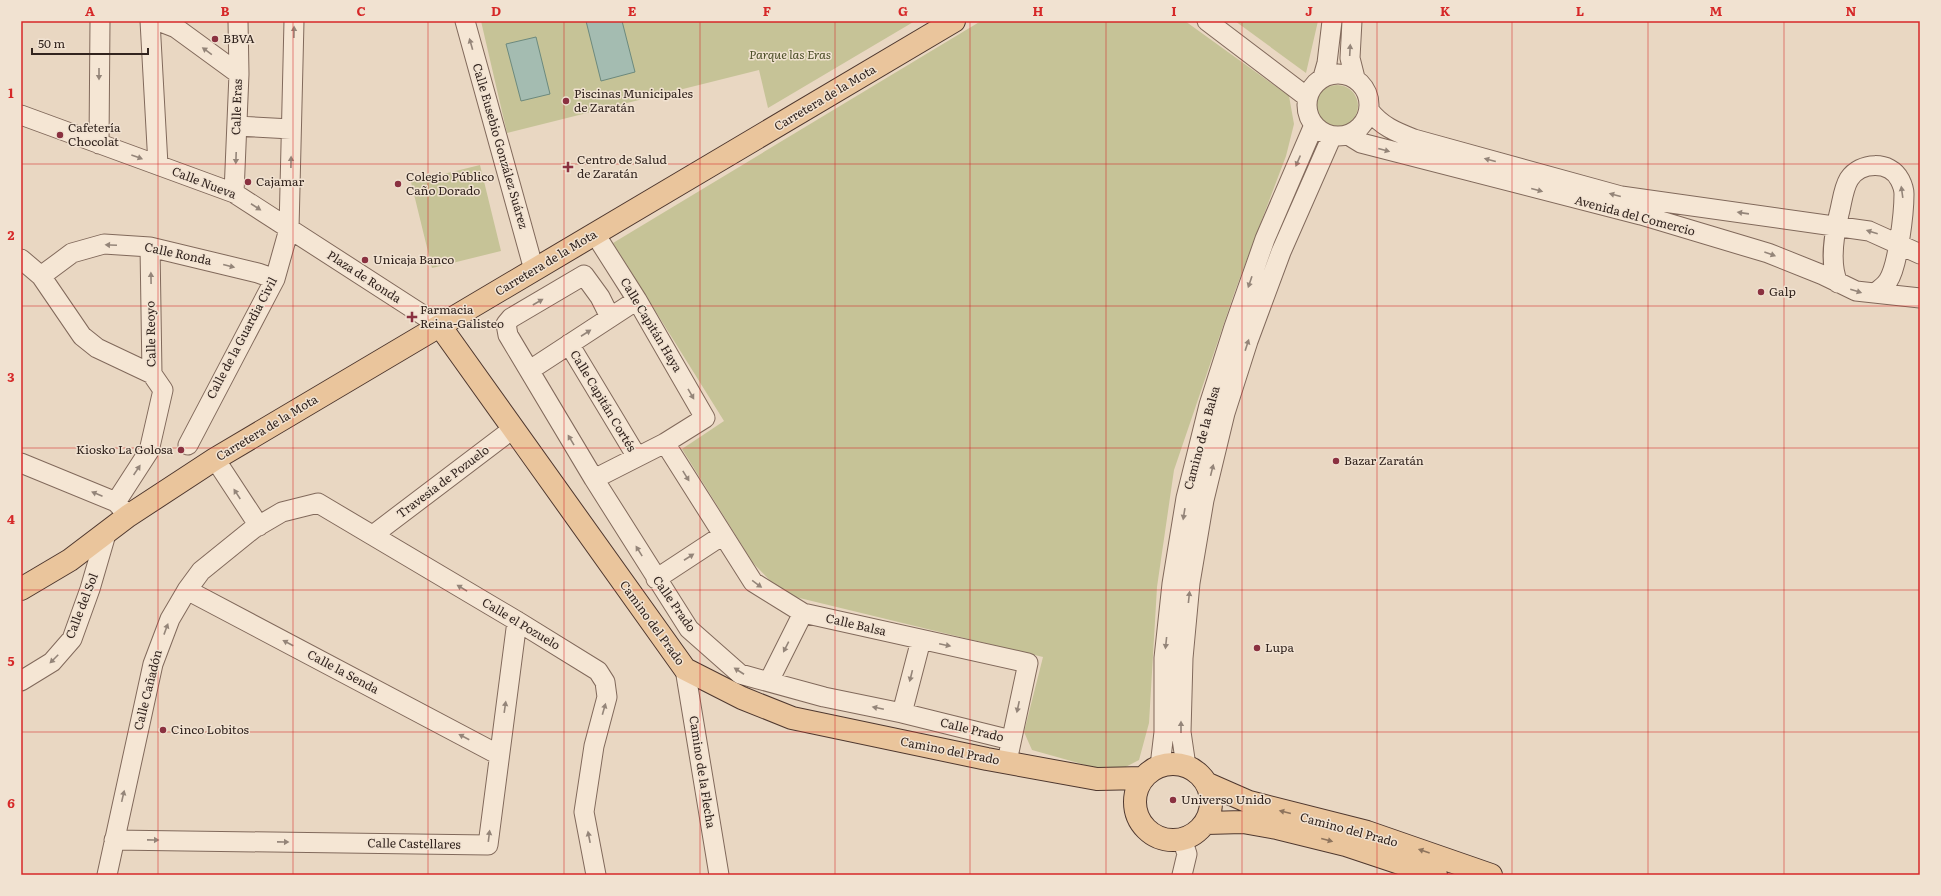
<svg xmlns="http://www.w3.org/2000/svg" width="1941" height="896" viewBox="0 0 1941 896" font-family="Literata,serif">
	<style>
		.green { fill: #c6c397 }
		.water { fill: #a4bcb1; stroke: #6c897d }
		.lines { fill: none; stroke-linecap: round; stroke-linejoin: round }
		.minor-casing { stroke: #81695b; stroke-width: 21 }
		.major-casing { stroke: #4f382f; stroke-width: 24 }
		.minor { stroke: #f5e6d4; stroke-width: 19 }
		.major { stroke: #eac59c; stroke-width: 22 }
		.oneway { fill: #948579 }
		.oneway2 { fill: #8e745d }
		.grid { fill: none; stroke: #d62828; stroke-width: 1; stroke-opacity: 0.55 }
		.poi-dot { fill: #8a3140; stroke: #f1e2d1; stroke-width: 1.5 }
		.labels { text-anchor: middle; stroke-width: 3; stroke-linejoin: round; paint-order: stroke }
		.poi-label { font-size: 12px; fill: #32241e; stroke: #f1e2d1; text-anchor: start }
		.park-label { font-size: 12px; font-style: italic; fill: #4a4d26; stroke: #f1e2d1 }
		.street-label { font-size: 12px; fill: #32241e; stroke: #f1e2d1 }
		.neatline { fill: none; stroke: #d62828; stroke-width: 1.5 }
		.grid-label { font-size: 13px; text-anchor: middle; font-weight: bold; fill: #d62828 }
	</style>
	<rect width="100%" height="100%" fill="#e9d7c2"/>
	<path class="green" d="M481,21H915L768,108L759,70L507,133Z
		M981,21H1185L1289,96L1294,124L1286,156L1235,291L1174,470L1157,587L1149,723L1139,760L1114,773L1032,750L1024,732L1043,657L783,594L753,563L682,449L724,421L613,243Z
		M1235,21H1318L1306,73Z
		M1316 106a21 21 0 1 1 42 0a21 21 0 1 1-42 0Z
		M480,165L501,251L432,268L411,182Z"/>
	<path class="water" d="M586,21H622L635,72L601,81Z
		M536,37L550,94L521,101L506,44Z"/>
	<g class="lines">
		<defs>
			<path id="minor" d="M150,21L158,165
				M158,21L176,28L239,74
				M465,21L534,270
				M1207,21L1307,97
				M1352,21L1350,58L1355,78
				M1307 105a31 31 0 1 1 62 0a31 31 0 1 1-62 0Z
				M1323,77L1327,63L1332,21
				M1369,110C1381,126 1396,132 1414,139L1621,196L1869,231L1920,254
				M21,115L234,193L440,326
				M237,126L291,129
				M1348,135L1361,143L1641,215L1768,253L1823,275L1856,291L1920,298
				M99,144L100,21
				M234,193L239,74L238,21
				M21,259L41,276L72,253L104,244L150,247L258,273L275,279
				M41,276L82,336L97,348L152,374
				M1838,283C1829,263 1834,235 1839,214C1842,203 1843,189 1849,179C1860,162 1890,160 1900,180C1902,184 1904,190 1904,194C1904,213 1898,266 1888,281C1885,286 1879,290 1875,293
				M610,317L600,297L584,275L511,318L506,324L508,335L594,479L689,629L740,674L824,697L902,713L1011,740
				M569,344L637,457
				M530,370L637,300
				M665,443L753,582L803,613L1028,663L1009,752
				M188,445L275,279L289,229L294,21
				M215,459L259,526
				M21,463L116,502L125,512
				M594,479L665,443L705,418L637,300L595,234
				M116,502L149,451L163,390L152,374L150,247
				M373,535L514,428
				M656,579L723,535
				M187,590L499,755
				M685,669L719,875
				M21,681L52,662L72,639L90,589L106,534
				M769,681L803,613
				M902,713L921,640
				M1160,766L1164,732V658L1172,584L1186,498L1209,405L1234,327L1265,239L1314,125
				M1186,766L1181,732L1183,658L1190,583L1204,500L1225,413L1248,341L1281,252L1332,136
				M1182,839L1187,854L1182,875
				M114,840L488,845L517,621
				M107,875L153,664L170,619L187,590L201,571L253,529L282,512L318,503L517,621L598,671L605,682L607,697L594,746L584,812L596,875"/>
			<path id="major" d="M440,326L685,669L742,698L792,718L987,759L1097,779L1143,778
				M21,589L70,560L128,516L215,459L954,21
				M1135 802a38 38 0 1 1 76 0a38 38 0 1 1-76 0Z
				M1208,784L1249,802L1367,832L1491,875
				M1206,823L1243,822L1277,828L1346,845L1436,875"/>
		</defs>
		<use href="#minor" class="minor-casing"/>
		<use href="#major" class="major-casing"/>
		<use href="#minor" class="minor"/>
		<use href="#major" class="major"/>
	</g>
	<defs><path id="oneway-solid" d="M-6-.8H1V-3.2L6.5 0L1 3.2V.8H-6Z"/></defs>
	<g class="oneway">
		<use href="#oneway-solid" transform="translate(294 32) rotate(-89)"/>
		<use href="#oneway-solid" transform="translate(471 44) rotate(-106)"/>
		<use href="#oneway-solid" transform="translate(1350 50) rotate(-87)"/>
		<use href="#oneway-solid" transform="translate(207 51) rotate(-144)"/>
		<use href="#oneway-solid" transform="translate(99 74) rotate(90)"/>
		<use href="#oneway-solid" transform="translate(1384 150) rotate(15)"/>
		<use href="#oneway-solid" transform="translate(137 157) rotate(20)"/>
		<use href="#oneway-solid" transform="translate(236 158) rotate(92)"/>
		<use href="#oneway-solid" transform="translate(1490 160) rotate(-165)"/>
		<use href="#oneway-solid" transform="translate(1298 161) rotate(113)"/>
		<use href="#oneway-solid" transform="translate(291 162) rotate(-89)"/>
		<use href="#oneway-solid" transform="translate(1537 190) rotate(15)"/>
		<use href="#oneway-solid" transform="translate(1902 192) rotate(-98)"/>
		<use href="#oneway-solid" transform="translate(1615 195) rotate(-165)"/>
		<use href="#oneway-solid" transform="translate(256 207) rotate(33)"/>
		<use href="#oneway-solid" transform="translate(1743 213) rotate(-172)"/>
		<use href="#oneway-solid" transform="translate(1872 232) rotate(-163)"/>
		<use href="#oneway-solid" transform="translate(111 245) rotate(-177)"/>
		<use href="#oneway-solid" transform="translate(1770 254) rotate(20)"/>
		<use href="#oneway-solid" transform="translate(229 266) rotate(14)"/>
		<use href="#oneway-solid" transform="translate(151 278) rotate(-91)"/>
		<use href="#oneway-solid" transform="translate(1250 282) rotate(109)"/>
		<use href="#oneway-solid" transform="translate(1856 291) rotate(17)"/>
		<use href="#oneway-solid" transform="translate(538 302) rotate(-30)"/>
		<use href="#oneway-solid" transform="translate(586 333) rotate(-33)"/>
		<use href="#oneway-solid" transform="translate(1247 345) rotate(-72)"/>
		<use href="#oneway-solid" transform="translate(691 394) rotate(60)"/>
		<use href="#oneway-solid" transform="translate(571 440) rotate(-121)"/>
		<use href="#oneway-solid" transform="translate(137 470) rotate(-56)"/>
		<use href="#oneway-solid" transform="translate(1212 470) rotate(-76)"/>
		<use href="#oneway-solid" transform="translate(686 476) rotate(58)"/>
		<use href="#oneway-solid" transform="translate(97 494) rotate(-157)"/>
		<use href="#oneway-solid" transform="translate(237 494) rotate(-123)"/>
		<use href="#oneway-solid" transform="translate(1184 514) rotate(99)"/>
		<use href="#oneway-solid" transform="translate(639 551) rotate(-122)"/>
		<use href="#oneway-solid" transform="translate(689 557) rotate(-33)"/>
		<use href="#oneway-solid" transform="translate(757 584) rotate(36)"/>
		<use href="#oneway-solid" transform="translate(462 588) rotate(-149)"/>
		<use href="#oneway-solid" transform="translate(1189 597) rotate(-84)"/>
		<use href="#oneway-solid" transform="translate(166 629) rotate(-70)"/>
		<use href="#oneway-solid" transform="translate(288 643) rotate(-152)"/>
		<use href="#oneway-solid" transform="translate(1166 643) rotate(96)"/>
		<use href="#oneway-solid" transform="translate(945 645) rotate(12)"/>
		<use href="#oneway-solid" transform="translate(786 647) rotate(117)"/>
		<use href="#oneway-solid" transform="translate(54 659) rotate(135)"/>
		<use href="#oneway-solid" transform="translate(739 671) rotate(-147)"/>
		<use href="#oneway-solid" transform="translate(911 676) rotate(104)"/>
		<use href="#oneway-solid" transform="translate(505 707) rotate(-82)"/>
		<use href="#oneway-solid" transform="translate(1018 707) rotate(102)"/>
		<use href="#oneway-solid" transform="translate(878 708) rotate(-168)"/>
		<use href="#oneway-solid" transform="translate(604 709) rotate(-74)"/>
		<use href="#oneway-solid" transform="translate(1181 727) rotate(-90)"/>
		<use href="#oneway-solid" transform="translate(464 737) rotate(-152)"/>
		<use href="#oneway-solid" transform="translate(123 796) rotate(-77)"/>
		<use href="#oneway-solid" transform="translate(489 836) rotate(-83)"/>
		<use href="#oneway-solid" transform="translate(589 837) rotate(-101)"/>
		<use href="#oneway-solid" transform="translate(153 840) rotate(1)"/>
		<use href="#oneway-solid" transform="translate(283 842) rotate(1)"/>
	</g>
	<g class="oneway2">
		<use href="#oneway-solid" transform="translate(1285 812) rotate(-166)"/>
		<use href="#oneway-solid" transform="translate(1327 840) rotate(15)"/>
		<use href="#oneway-solid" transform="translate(1424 851) rotate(-161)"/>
	</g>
	<path class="grid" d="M158,21V875M293,21V875M428,21V875M564,21V875M700,21V875M835,21V875M970,21V875M1106,21V875M1242,21V875M1377,21V875M1512,21V875M1648,21V875M1784,21V875M21,164H1920M21,306H1920M21,448H1920M21,590H1920M21,732H1920"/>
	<g class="poi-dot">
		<circle cx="215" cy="39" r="4"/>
		<circle cx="566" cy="101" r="4"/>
		<circle cx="60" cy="135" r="4"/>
		<path d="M566 161h4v4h4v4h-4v4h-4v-4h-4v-4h4z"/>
		<circle cx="248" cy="182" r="4"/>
		<circle cx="398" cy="184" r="4"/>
		<circle cx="365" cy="260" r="4"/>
		<circle cx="1761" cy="292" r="4"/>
		<path d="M410 311h4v4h4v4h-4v4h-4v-4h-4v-4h4z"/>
		<circle cx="181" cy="450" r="4"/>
		<circle cx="1336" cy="461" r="4"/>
		<circle cx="1257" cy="648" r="4"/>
		<circle cx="163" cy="730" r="4"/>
		<circle cx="1173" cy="800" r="4"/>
	</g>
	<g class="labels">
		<g class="poi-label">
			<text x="223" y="43">BBVA</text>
			<text x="574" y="98">Piscinas Municipales<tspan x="574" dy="14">de Zaratán</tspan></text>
			<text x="68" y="132">Cafetería<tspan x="68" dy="14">Chocolat</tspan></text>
			<text x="577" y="164">Centro de Salud<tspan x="577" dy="14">de Zaratán</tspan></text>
			<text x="406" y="181">Colegio Público<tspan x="406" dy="14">Caño Dorado</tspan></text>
			<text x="256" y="186">Cajamar</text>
			<text x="373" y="264">Unicaja Banco</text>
			<text x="1769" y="296">Galp</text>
			<text x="420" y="314">Farmacia<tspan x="420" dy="14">Reina-Galisteo</tspan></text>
			<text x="173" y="454" text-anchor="end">Kiosko La Golosa</text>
			<text x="1344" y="465">Bazar Zaratán</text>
			<text x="1265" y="652">Lupa</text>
			<text x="171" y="734">Cinco Lobitos</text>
			<text x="1181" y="804">Universo Unido</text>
		</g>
		<g class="park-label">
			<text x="790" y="59">Parque las Eras</text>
		</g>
		<g class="street-label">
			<text transform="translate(825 98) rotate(-31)" y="4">Carretera de la Mota</text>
			<text transform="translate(237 107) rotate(-88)" y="4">Calle Eras</text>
			<text transform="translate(500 146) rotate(74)" y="4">Calle Eusebio González Suárez</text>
			<text transform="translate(204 183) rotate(21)" y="4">Calle Nueva</text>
			<text transform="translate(1635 216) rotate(15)" y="4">Avenida del Comercio</text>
			<text transform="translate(178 254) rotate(12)" y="4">Calle Ronda</text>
			<text transform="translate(546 263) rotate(-31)" y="4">Carretera de la Mota</text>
			<text transform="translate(364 277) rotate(33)" y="4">Plaza de Ronda</text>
			<text transform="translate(651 325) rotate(59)" y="4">Calle Capitán Haya</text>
			<text transform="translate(151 334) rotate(-91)" y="4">Calle Reoyo</text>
			<text transform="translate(242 338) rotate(-62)" y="4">Calle de la Guardia Civil</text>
			<text transform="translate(603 401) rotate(59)" y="4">Calle Capitán Cortés</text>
			<text transform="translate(267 428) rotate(-31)" y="4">Carretera de la Mota</text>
			<text transform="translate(1202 438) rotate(-75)" y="4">Camino de la Balsa</text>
			<text transform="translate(443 482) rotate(-37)" y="4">Travesía de Pozuelo</text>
			<text transform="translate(674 604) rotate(55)" y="4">Calle Prado</text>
			<text transform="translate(82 606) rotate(-69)" y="4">Calle del Sol</text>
			<text transform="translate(652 623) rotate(54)" y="4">Camino del Prado</text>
			<text transform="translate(521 624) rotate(31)" y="4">Calle el Pozuelo</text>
			<text transform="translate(856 625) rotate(13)" y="4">Calle Balsa</text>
			<text transform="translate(343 672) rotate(28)" y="4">Calle la Senda</text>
			<text transform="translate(148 690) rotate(-76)" y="4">Calle Cañadón</text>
			<text transform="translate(972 730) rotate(14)" y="4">Calle Prado</text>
			<text transform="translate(950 751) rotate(11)" y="4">Camino del Prado</text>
			<text transform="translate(702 772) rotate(81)" y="4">Camino de la Flecha</text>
			<text transform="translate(1349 830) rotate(15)" y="4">Camino del Prado</text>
			<text transform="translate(414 844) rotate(1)" y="4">Calle Castellares</text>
		</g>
	</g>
	<rect width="1941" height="896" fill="none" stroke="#f1e2d1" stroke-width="44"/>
	<path d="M32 48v6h116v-6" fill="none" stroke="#32241e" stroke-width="2"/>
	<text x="38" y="48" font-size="12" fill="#32241e" stroke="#f1e2d1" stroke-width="3" paint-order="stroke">50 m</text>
	<rect x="22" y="22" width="1897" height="852" class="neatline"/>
	<g class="grid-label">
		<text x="90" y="16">A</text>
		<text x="225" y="16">B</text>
		<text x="361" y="16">C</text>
		<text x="496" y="16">D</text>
		<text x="632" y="16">E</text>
		<text x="767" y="16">F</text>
		<text x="903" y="16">G</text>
		<text x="1038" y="16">H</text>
		<text x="1174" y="16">I</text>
		<text x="1309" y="16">J</text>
		<text x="1445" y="16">K</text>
		<text x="1580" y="16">L</text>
		<text x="1716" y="16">M</text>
		<text x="1851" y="16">N</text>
		<text x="11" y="98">1</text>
		<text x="11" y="240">2</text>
		<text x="11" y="382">3</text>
		<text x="11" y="524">4</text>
		<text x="11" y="666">5</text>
		<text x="11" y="808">6</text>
	</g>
</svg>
